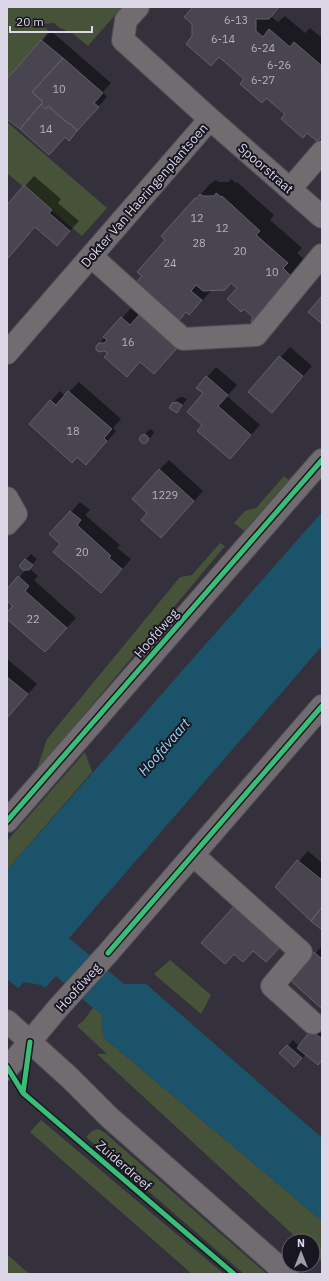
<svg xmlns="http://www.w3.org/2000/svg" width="329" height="1281" viewBox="0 0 329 1281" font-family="'IBM Plex Sans',sans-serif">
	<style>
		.green { fill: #465339 }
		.water { fill: #1b546a }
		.pier { fill: #34313d }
		.shadow { fill: #0007 }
		.building { fill: #484550; stroke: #63606b }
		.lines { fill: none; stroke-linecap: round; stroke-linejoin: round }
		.minor-casing { stroke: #504c57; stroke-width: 24 }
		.minor { stroke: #716c6f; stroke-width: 22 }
		.cycleway-casing { stroke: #181621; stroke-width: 8 }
		.cycleway { stroke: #3abd76; stroke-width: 5 }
		.labels { text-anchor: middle; stroke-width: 4; stroke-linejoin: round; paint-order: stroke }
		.number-label { font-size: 11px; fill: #b6b2c1 }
		.street-label { font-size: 13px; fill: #dbd7e7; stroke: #181621 }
		.water-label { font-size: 14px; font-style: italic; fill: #94d9f7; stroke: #181621 }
	</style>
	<rect width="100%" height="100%" fill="#34313d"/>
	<path class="green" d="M7,7H122L88,46L72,33L60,28L54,23L42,24L49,31L7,82Z
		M7,122L107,208L82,236L7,173Z
		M284,476L289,480L244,531L234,523L245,511L256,508Z
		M220,543L225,546L36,772L47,739L180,577L192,575Z
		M85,752L92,772L7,870V841Z
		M170,960L211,995L201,1014L154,974Z
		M93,1008L102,1014L103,1037L322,1221V1262L313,1253V1241H300L97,1054H107L77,1026L84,1020Z
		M41,1120L224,1274H192L30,1132Z
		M98,1129L104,1132L267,1274H244L86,1137L92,1131Z
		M7,1254L29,1274H7Z"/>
	<path class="water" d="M322,512V646L69,938L124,984H146L322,1138V1221L103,1037L102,1014L93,1008L56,976L45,988L41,985L24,982L7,999V870Z"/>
	<path class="pier" d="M7,979L19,989L7,1001Z"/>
	<path class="shadow" d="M194,7H279L270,16L278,22L285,16L305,33L310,28L322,38V135L286,114L219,56L193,37Z
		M51,31L111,83L103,92L107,97L69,139L65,136L7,117V81Z
		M34,176L61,199L58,203L79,221L66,235L36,227L8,256H7V206Z
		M231,179L236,183L237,182L274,215L270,220L302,248L297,253L306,261L269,303L244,308L238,288L231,282L212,290L189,314L187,312L177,322L167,240L163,236L210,184L216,180L218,182H229Z
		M149,306L186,338L154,373L141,361L127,376L109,353L99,344L131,308L140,316Z
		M290,347L312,366L281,402L249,392Z
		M216,367L237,385L227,396L260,425L230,458L203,425L204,393L207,377Z
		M79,382L121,419L113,428L116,431L96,454L51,401L60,391L65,396Z
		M183,397L187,399L177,412L172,404L178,398Z
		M151,429L154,432L152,436L144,442L141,438L149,430Z
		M169,460L203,491L171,527L149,513L159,470Z
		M80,502L90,510L85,515L120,545L117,548L131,559L111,582L62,544L71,512Z
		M31,554L37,559L29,568L38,576L34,580L76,618L45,651L7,617V613L14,606L7,599V590L27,569L20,566Z
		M7,659L37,684L7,717Z
		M308,851L322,863V929L276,887Z
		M322,946V1007L291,980Z
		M317,1026L322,1030V1060L306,1054L300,1061L288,1046L293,1040L299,1046Z"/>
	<path class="building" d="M193,7H279L269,19H256V31L263,37L269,29L290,47L294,42L322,66V136L317,141L307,133L303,138L281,119L285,114L266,98L262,103L240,84L244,79L219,57L211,66L186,44L192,36V24L184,17Z
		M41,40L63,58L32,92L43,102L20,129L7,119V79Z
		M63,58L103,93L94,103L99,107L77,131L70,123L69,124L48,106L46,109L41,104L43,102L32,92Z
		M41,104L46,109L48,106L69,124L70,123L77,131L69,141L65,137L49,155L20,129Z
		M24,185L52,210L49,213L70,231L57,246L35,227L8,258L7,257V205Z
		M216,193L221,197L222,196L260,231L256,235L288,263L283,268L292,277L252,322L251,321L253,317L244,309L241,312L227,299L237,288L231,283L225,290L203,291L196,285L191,291L202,300L189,315L186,312L178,322L134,285L142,276L137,272L165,240L161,236L195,198L196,199L200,194L203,196H214Z
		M322,296V324L308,312Z
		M139,315L177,348L154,374L140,362L127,377L104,357L108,353L104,351L98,352L96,349V346L99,343H104L107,340L103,337L121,317L130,325Z
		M279,356L303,376L272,413L248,392Z
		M206,376L228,395L218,406L251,435L230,459L197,431L202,425L187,412L203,393L196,388Z
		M68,391L112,429L104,438L107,441L86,465L77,457L72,463L29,424L50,400L56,405Z
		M177,402L182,405L177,413L169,408L172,403Z
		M139.5 439a4.5 4.5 0 1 1 9 0a4.5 4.5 0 1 1-9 0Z
		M159,469L194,501L161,538L141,520L147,513L132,499Z
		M70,511L81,520L77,525L111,556L109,558L122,569L101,593L53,552L60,544L49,534Z
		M25,559L33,565L29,570H23L19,566Z
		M18,576L29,586L25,591L67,628L45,652L7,619V612L13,606L7,601V589Z
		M7,677L28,694L7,718Z
		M297,860L322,880V907L311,921L275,887Z
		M237,903L283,944L266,962L253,951L243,962L234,954L225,964L201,943Z
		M322,907V930L311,921Z
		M314,952L322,959V1009L290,980Z
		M311,1030L322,1039V1060L318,1065L297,1048Z
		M287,1045L302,1058L294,1067L279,1053Z"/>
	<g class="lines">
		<defs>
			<path id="minor" d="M138,7L126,20L123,40L210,119L322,217
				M290,189L322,152
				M91,256L183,339L256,335L322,255
				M7,353L210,119
				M7,498L16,514L7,524
				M7,821L322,460
				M193,855L301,952L272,986L313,1023
				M7,1021L70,1078L109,1117L287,1274
				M7,1069L58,1008L108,953L322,706"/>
		</defs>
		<use href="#minor" class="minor-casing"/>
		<use href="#minor" class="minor"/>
		<defs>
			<path id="cycleway" d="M7,821L322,460
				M108,953L322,706
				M7,1067L23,1093L234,1274
				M23,1093L30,1042"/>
		</defs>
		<use href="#cycleway" class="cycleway-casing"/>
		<use href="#cycleway" class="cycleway"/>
	</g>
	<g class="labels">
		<g class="number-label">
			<text x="236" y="24">6-13</text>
			<text x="223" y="43">6-14</text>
			<text x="263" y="52">6-24</text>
			<text x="279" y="69">6-26</text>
			<text x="263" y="84">6-27</text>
			<text x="59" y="93">10</text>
			<text x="46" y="133">14</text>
			<text x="197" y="222">12</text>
			<text x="222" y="232">12</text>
			<text x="199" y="247">28</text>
			<text x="240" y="255">20</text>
			<text x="170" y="267">24</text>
			<text x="272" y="276">10</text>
			<text x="128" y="346">16</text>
			<text x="73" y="435">18</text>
			<text x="165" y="499">1229</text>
			<text x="82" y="556">20</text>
			<text x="33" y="623">22</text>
		</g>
		<g class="street-label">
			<text transform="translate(266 168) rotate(41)" y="5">Spoorstraat</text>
			<text transform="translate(144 195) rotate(-49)" y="5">Dokter Van Haeringenplantsoen</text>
			<text transform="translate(156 633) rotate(-49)" y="5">Hoofdweg</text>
			<text transform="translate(78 987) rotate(-48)" y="5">Hoofdweg</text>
			<text transform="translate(124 1165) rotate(41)" y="5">Zuiderdreef</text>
		</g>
		<g class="water-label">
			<text transform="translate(164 747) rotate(-49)" y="5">Hoofdvaart</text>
		</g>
	</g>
	<rect width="329" height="1281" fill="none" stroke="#dbd7e7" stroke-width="16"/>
	<g transform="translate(301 1253)"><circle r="19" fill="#181621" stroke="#666370"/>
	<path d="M0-3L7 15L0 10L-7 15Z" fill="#a19dac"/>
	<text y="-6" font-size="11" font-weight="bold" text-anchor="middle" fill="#dbd7e7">N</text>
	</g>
	<path d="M10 26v6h82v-6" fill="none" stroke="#dbd7e7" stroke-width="2"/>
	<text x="16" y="26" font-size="12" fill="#dbd7e7" stroke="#181621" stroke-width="3" paint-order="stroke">20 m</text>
</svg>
